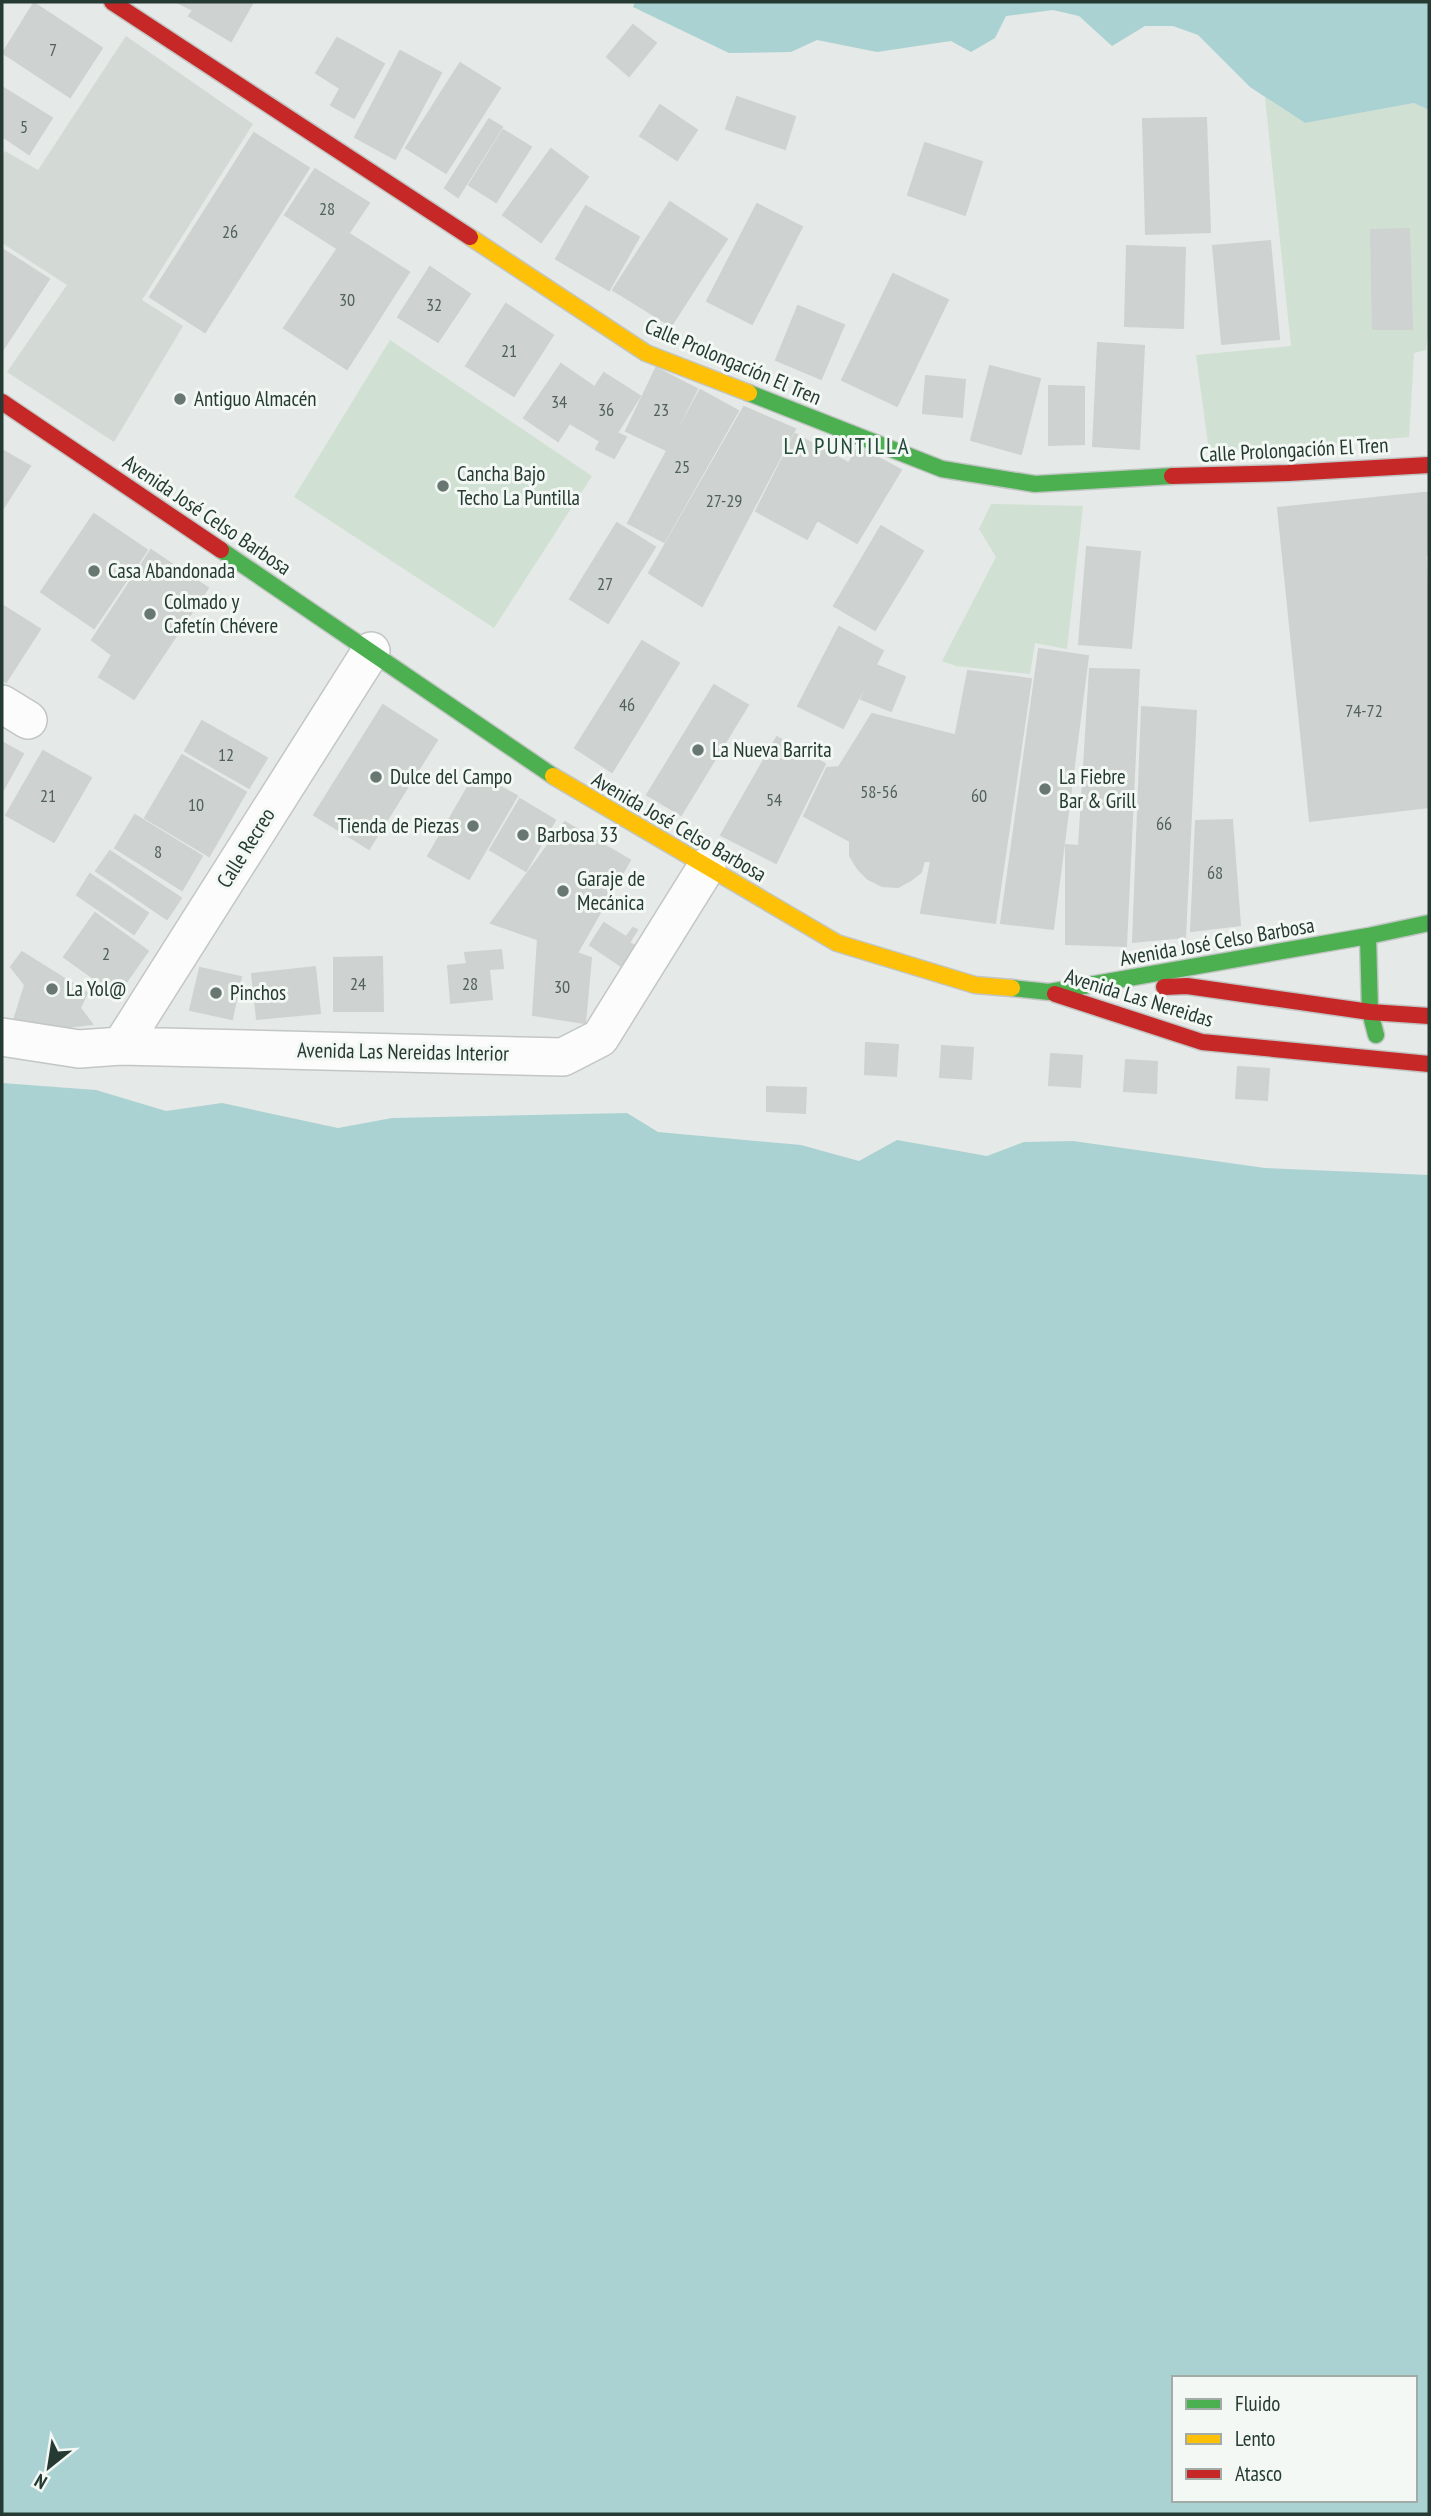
<svg xmlns="http://www.w3.org/2000/svg" width="1431" height="2516" viewBox="0 0 1431 2516" font-family="'PT Sans Narrow',sans-serif">
	<style>
		.built { fill: #d3dad6 }
		.green { fill: #d0e0d3 }
		.water { fill: #abd2d2; fill-rule: evenodd }
		.building { fill: #ced2d0; stroke: #ced2d0; stroke-width: 2 }
		.lines { fill: none; stroke-linecap: round; stroke-linejoin: round }
		.street-casing { stroke: #c2c6c4; stroke-width: 40 }
		.fast-casing { stroke: #c1c6c4; stroke-width: 19 }
		.slow-casing { stroke: #c1c6c4; stroke-width: 19 }
		.jam-casing { stroke: #c1c6c4; stroke-width: 19 }
		.street { stroke: #fbfcfb; stroke-width: 37 }
		.fast { stroke: #4caf50; stroke-width: 16 }
		.slow { stroke: #ffc107; stroke-width: 16 }
		.jam { stroke: #c62828; stroke-width: 16 }
		.poi-dot { fill: #687771; stroke: #f3f8f5; stroke-width: 2.5 }
		.labels { text-anchor: middle; stroke-width: 6; stroke-linejoin: round; paint-order: stroke }
		.number-label { font-size: 18px; fill: #50615a }
		.street-label { font-size: 21px; fill: #253a32; stroke: #f3f8f5 }
		.poi-label { font-size: 21px; fill: #253a32; stroke: #f3f8f5; text-anchor: start }
		.neighbourhood-label { font-size: 23px; letter-spacing: 2px; fill: #234a3b; stroke: #f3f8f5 }
	</style>
	<rect width="100%" height="100%" fill="#e5e9e7"/>
	<path class="built" d="M126,36L253,124L142,300L183,326L114,442L7,372L67,285L2,243V156L5,151L38,170Z"/>
	<path class="green" d="M1265,97L1305,123L1414,103L1429,110V325L1426,350L1414,353L1409,437L1257,450L1209,451L1196,355L1291,346Z
		M390,340L592,476L494,628L294,497Z
		M991,504L1083,506L1067,649L1035,643L1030,674L956,666L942,661L996,557L979,529Z"/>
	<path class="water" d="M635,2H1429V110L1414,103L1305,123L1250,87L1198,35L1173,26H1145L1112,46L1079,16L1053,10L1006,16L995,38L971,52L951,41L877,52L817,40L791,52L729,53L633,7Z
		M2,1083L96,1090L166,1111L222,1103L338,1128L392,1118L627,1113L658,1132L801,1145L859,1161L897,1140L987,1156L1024,1142L1073,1141L1265,1168L1429,1175V2514H2ZM1174,2378H1415V2500H1174Z"/>
	<path class="building" d="M177,2H253L231,41L189,16L193,10Z
		M34,3L102,48L70,97L3,53Z
		M633,25L656,43L629,76L607,57Z
		M337,38L361,51L340,88L316,73Z
		M361,51L384,64L354,118L331,105Z
		M400,51L441,73L395,159L355,137Z
		M460,63L500,88L446,173L406,148Z
		M2,87L52,118L29,154L2,136Z
		M737,97L795,117L785,149L726,129Z
		M660,105L697,130L677,160L640,136Z
		M1206,118L1210,232L1146,234L1143,119Z
		M489,119L502,127L458,197L445,188Z
		M503,130L531,147L496,202L469,185Z
		M254,133L309,168L205,332L150,297Z
		M925,143L982,162L965,215L908,195Z
		M551,149L588,177L541,242L503,215Z
		M315,169L369,203L338,249L285,215Z
		M670,202L727,239L671,326L613,290Z
		M757,204L802,227L752,324L707,301Z
		M586,206L639,237L609,290L556,259Z
		M1409,229L1412,329H1373L1371,230Z
		M348,233L409,272L347,369L284,328Z
		M1270,241L1279,339L1222,344L1213,246Z
		M1127,246L1185,248L1183,328L1125,326Z
		M2,249L49,279L2,351Z
		M430,267L470,294L438,342L398,317Z
		M893,274L948,300L897,406L842,380Z
		M506,304L553,335L514,396L466,366Z
		M798,306L844,325L821,379L776,360Z
		M1098,343L1144,346L1139,449L1093,446Z
		M561,364L593,386L558,441L524,418Z
		M990,366L1040,379L1021,454L971,440Z
		M656,368L697,389L666,450L626,431Z
		M604,373L640,396L617,433L626,437L614,458L596,449L600,441L571,424Z
		M926,376L965,380L962,417L923,413Z
		M1049,386L1084,387V444L1049,445Z
		M700,390L738,411L664,542L628,523Z
		M744,407L795,429L702,606L649,573Z
		M795,434L848,463L807,539L756,511Z
		M858,447L901,470L857,543L817,520Z
		M2,450L30,466L2,510Z
		M1422,493L1429,614V807L1310,821L1278,508Z
		M1422,493H1429V555H1427Z
		M94,514L147,550L94,628L41,592Z
		M617,523L655,547L608,623L570,599Z
		M881,526L923,551L875,630L834,606Z
		M1087,547L1140,552L1131,648L1079,644Z
		M151,550L208,588L134,699L99,677L112,655L92,640Z
		M2,605L40,629L6,682L2,679Z
		M839,627L883,651L843,728L798,706Z
		M642,641L679,663L612,772L575,748Z
		M1039,649L1088,656L1053,929L1001,923Z
		M876,665L905,677L891,711L861,699Z
		M1090,669L1139,670L1126,946L1066,944V845L1079,846Z
		M968,671L1031,679L995,923L921,913Z
		M714,685L748,705L681,815L647,795Z
		M383,705L437,740L369,849L314,815Z
		M1142,707L1196,711L1185,937L1133,942Z
		M872,714L954,735L931,861H924L921,872L911,880L898,887L882,886L868,879L858,869L850,856V841L804,816L827,768L839,767Z
		M202,721L267,758L249,788L185,751Z
		M777,737L825,764L776,863L721,835Z
		M2,742L23,754L2,792Z
		M43,751L91,778L54,842L6,815Z
		M182,755L246,792L209,856L145,818Z
		M476,773L517,796L469,879L428,856Z
		M520,799L555,820L526,871L490,850Z
		M135,815L202,856L182,890L115,848Z
		M1232,820L1240,925L1191,931L1196,821Z
		M565,822L630,860L577,953L491,923Z
		M110,851L181,898L167,919L96,871Z
		M90,874L148,913L134,934L77,895Z
		M95,913L148,951L117,995L64,957Z
		M604,923L626,937L633,928L637,930L629,943L636,946L621,966L590,945Z
		M538,939L591,958L585,1023L533,1015Z
		M501,950L503,968L489,969L492,999L451,1003L448,966L467,964L465,953Z
		M22,952L87,993L80,1008L92,1024L60,1028L14,1020L25,985L11,967Z
		M382,957L383,1011H334V958Z
		M315,967L320,1013L257,1019L252,974Z
		M200,968L241,977L232,1019L190,1010Z
		M866,1043L898,1045L896,1076L865,1074Z
		M942,1046L973,1048L971,1079L940,1077Z
		M1051,1054L1082,1056L1080,1087L1049,1085Z
		M1126,1060L1157,1062L1156,1093L1124,1091Z
		M1238,1067L1269,1069L1267,1100L1236,1098Z
		M767,1087L806,1088L805,1113L767,1111Z"/>
	<g class="lines">
		<defs>
			<path id="street" d="M2,704L28,720
				M2,1037L79,1049L121,1046L563,1057L600,1038L707,866
				M121,1046L371,651"/>
			<path id="fast" d="M749,393L942,469L1035,484L1172,476
				M221,550L553,776
				M1368,936L1370,1012L1376,1035
				M1012,988L1049,992L1368,936L1429,923"/>
			<path id="slow" d="M470,237L646,353L749,393
				M553,776L837,943L975,985L1012,988"/>
			<path id="jam" d="M112,2L470,237
				M2,402L221,550
				M1172,476L1288,473L1429,465
				M1164,987L1187,986L1370,1012L1429,1016
				M1055,994L1202,1042L1429,1064"/>
		</defs>
		<use href="#street" class="street-casing"/>
		<use href="#fast" class="fast-casing"/>
		<use href="#slow" class="slow-casing"/>
		<use href="#jam" class="jam-casing"/>
		<use href="#street" class="street"/>
		<use href="#fast" class="fast"/>
		<use href="#slow" class="slow"/>
		<use href="#jam" class="jam"/>
	</g>
	<g class="poi-dot">
		<circle cx="180" cy="399" r="7"/>
		<circle cx="443" cy="486" r="7"/>
		<circle cx="94" cy="571" r="7"/>
		<circle cx="150" cy="614" r="7"/>
		<circle cx="698" cy="750" r="7"/>
		<circle cx="376" cy="777" r="7"/>
		<circle cx="1045" cy="789" r="7"/>
		<circle cx="473" cy="826" r="7"/>
		<circle cx="523" cy="835" r="7"/>
		<circle cx="563" cy="891" r="7"/>
		<circle cx="52" cy="989" r="7"/>
		<circle cx="216" cy="993" r="7"/>
	</g>
	<g class="labels">
		<g class="number-label">
			<text x="53" y="56">7</text>
			<text x="24" y="133">5</text>
			<text x="327" y="215">28</text>
			<text x="230" y="238">26</text>
			<text x="347" y="306">30</text>
			<text x="434" y="311">32</text>
			<text x="509" y="357">21</text>
			<text x="559" y="408">34</text>
			<text x="606" y="416">36</text>
			<text x="661" y="416">23</text>
			<text x="682" y="473">25</text>
			<text x="724" y="507">27-29</text>
			<text x="605" y="590">27</text>
			<text x="627" y="711">46</text>
			<text x="1364" y="717">74-72</text>
			<text x="226" y="761">12</text>
			<text x="879" y="798">58-56</text>
			<text x="48" y="802">21</text>
			<text x="979" y="802">60</text>
			<text x="774" y="806">54</text>
			<text x="196" y="811">10</text>
			<text x="1164" y="830">66</text>
			<text x="158" y="858">8</text>
			<text x="1215" y="879">68</text>
			<text x="106" y="960">2</text>
			<text x="358" y="990">24</text>
			<text x="470" y="990">28</text>
			<text x="562" y="993">30</text>
		</g>
		<g class="street-label">
			<text transform="translate(733 362) rotate(23)" y="7">Calle Prolongación El Tren</text>
			<text transform="translate(1294 450) rotate(-3)" y="7">Calle Prolongación El Tren</text>
			<text transform="translate(207 515) rotate(34)" y="7">Avenida José Celso Barbosa</text>
			<text transform="translate(679 827) rotate(30)" y="7">Avenida José Celso Barbosa</text>
			<text transform="translate(246 848) rotate(-58)" y="7">Calle Recreo</text>
			<text transform="translate(1217 942) rotate(-10)" y="7">Avenida José Celso Barbosa</text>
			<text transform="translate(1139 998) rotate(17)" y="7">Avenida Las Nereidas</text>
			<text transform="translate(403 1052) rotate(1)" y="7">Avenida Las Nereidas Interior</text>
		</g>
		<g class="poi-label">
			<text x="194" y="406">Antiguo Almacén</text>
			<text x="457" y="481">Cancha Bajo<tspan x="457" dy="24">Techo La Puntilla</tspan></text>
			<text x="108" y="578">Casa Abandonada</text>
			<text x="164" y="609">Colmado y<tspan x="164" dy="24">Cafetín Chévere</tspan></text>
			<text x="712" y="757">La Nueva Barrita</text>
			<text x="390" y="784">Dulce del Campo</text>
			<text x="1059" y="784">La Fiebre<tspan x="1059" dy="24">Bar &amp; Grill</tspan></text>
			<text x="459" y="833" text-anchor="end">Tienda de Piezas</text>
			<text x="537" y="842">Barbosa 33</text>
			<text x="577" y="886">Garaje de<tspan x="577" dy="24">Mecánica</tspan></text>
			<text x="66" y="996">La Yol@</text>
			<text x="230" y="1000">Pinchos</text>
		</g>
		<g class="neighbourhood-label">
			<text x="847" y="454">LA PUNTILLA</text>
		</g>
	</g>
	<rect width="1431" height="2516" fill="none" stroke="#253a32" stroke-width="7"/>
	<rect x="1172" y="2376" width="245" height="126" fill="#f3f8f5" stroke="#a1aca7" stroke-width="2"/>
	<rect x="1186" y="2399" width="35" height="10" fill="#4caf50" stroke="#a1aca7" stroke-width="2"/>
	<text x="1235" y="2411" font-size="21" fill="#253a32">Fluido</text>
	<rect x="1186" y="2434" width="35" height="10" fill="#ffc107" stroke="#a1aca7" stroke-width="2"/>
	<text x="1235" y="2446" font-size="21" fill="#253a32">Lento</text>
	<rect x="1186" y="2469" width="35" height="10" fill="#c62828" stroke="#a1aca7" stroke-width="2"/>
	<text x="1235" y="2481" font-size="21" fill="#253a32">Atasco</text>
	<g transform="translate(49 2467) rotate(210)" stroke="#f3f8f5" stroke-width="5" paint-order="stroke">
	<path d="M0-5L12 26L0 18L-12 26Z" fill="#253a32"/>
	<text y="-10" font-size="19" font-weight="bold" text-anchor="middle" fill="#253a32">N</text>
	</g>
</svg>
